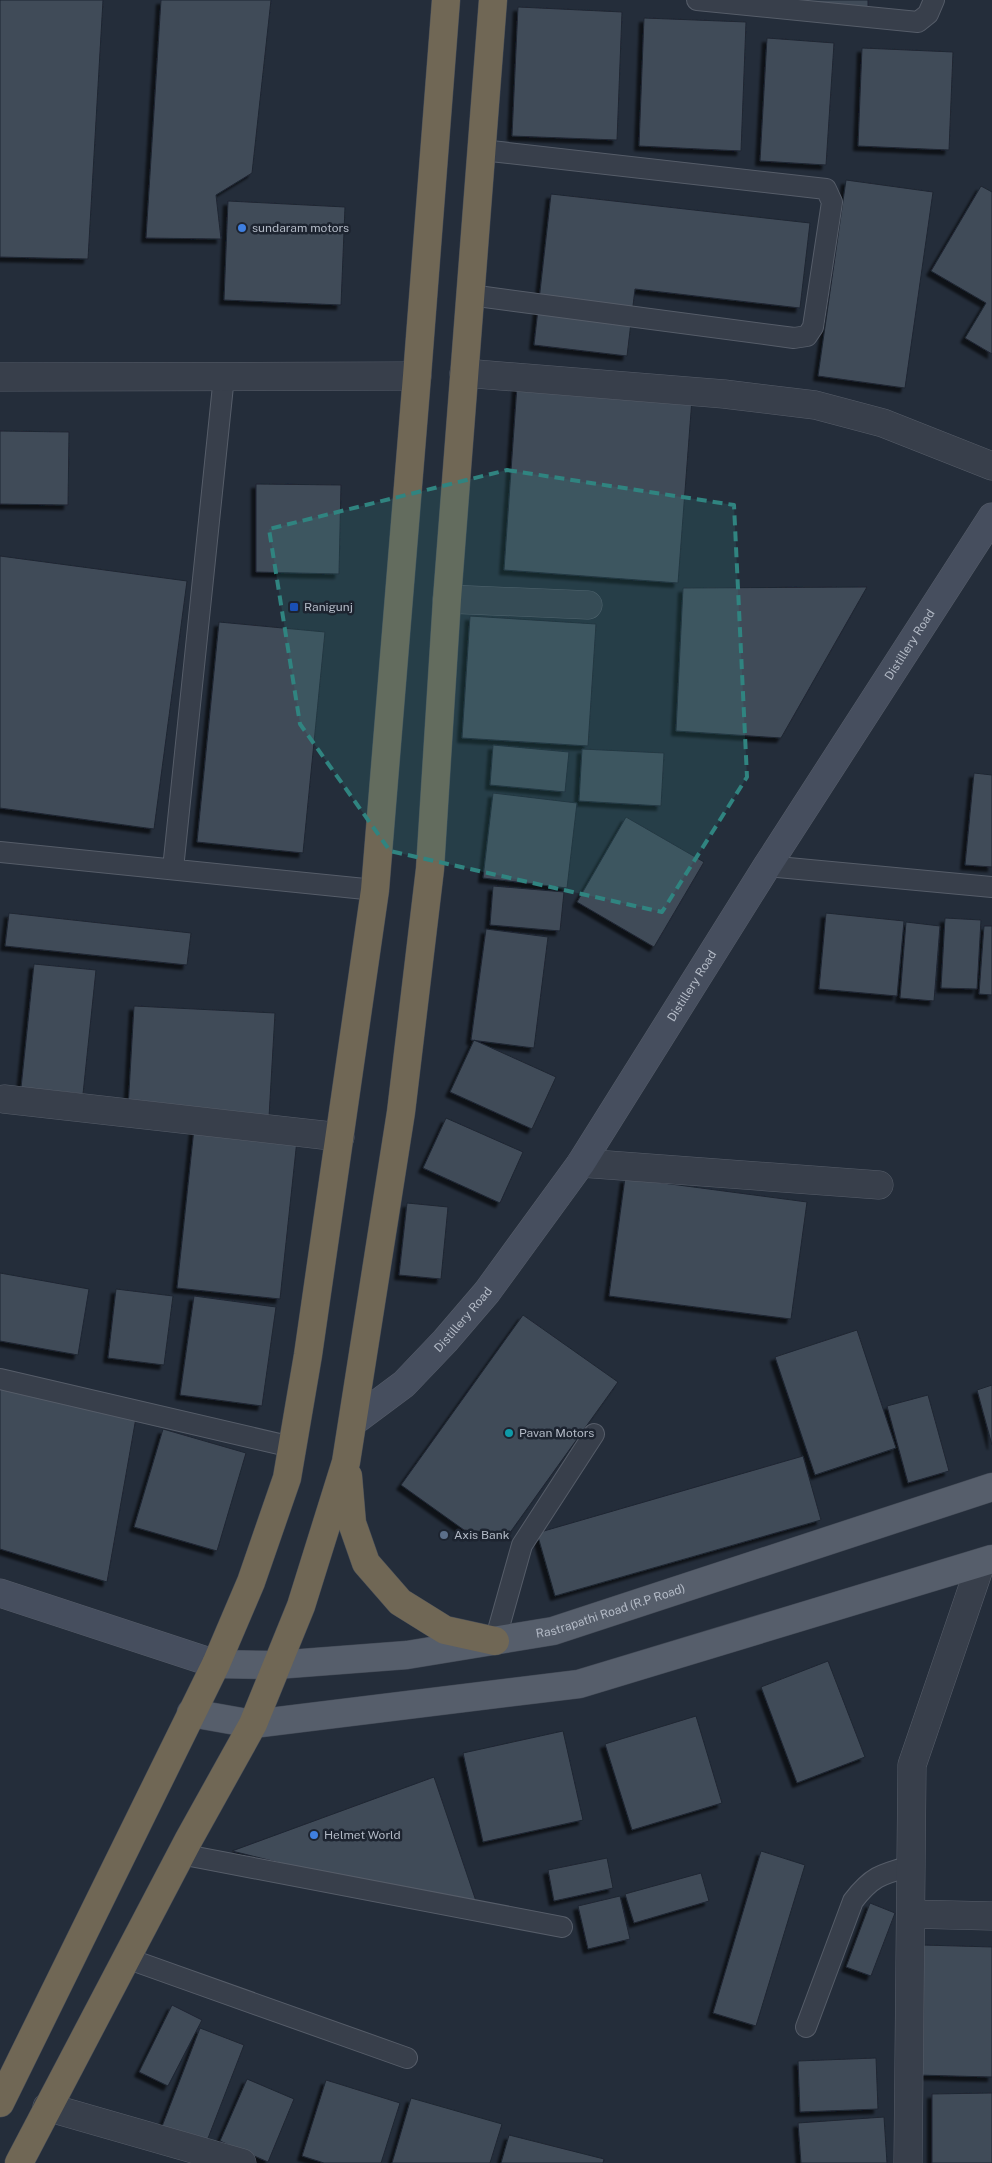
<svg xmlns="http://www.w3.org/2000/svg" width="992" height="2163" viewBox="0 0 992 2163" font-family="'Public Sans',sans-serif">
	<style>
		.building { fill: #414b59; stroke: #1f2632; filter: url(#shadow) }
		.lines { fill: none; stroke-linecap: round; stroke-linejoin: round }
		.lane-casing { stroke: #565d69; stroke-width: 22 }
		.street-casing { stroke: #565d69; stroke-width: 29 }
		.secondary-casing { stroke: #565d69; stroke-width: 29 }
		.primary-casing { stroke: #414854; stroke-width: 29 }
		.highway-casing { stroke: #434a56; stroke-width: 29 }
		.lane { stroke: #383f4b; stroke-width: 20 }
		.street { stroke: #383f4b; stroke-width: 28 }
		.secondary { stroke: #464e5e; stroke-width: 28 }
		.primary { stroke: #565e6b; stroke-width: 28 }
		.highway { stroke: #706755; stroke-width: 28 }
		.marked { fill: #308480; fill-opacity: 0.2; stroke: #308480; stroke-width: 4; stroke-dasharray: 10 6; stroke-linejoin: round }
		.shop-dot { fill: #3f7fe0; stroke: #1d2430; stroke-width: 2 }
		.transit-dot { fill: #1a4fb4; stroke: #1d2430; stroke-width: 2 }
		.culture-dot { fill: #0f9aa8; stroke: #1d2430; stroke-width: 2 }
		.service-dot { fill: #5c6f8a; stroke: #1d2430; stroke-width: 2 }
		.labels { text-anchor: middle; stroke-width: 5; stroke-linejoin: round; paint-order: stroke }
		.poi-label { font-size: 12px; fill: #b3bac6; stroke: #1d2430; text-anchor: start }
		.street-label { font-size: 12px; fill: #b3bac6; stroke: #1d2430 }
	</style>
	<defs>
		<filter id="shadow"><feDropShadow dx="-4.5" dy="4.5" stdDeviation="1" flood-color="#0009"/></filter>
	</defs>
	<rect width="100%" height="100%" fill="#242d3a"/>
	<path class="building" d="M0,0H103L88,259L0,257Z
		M161,0H271L252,173L216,195L221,239L146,238Z
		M775,0H868V7Z
		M518,7L622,12L617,140L512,136Z
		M644,18L746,22L741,151L639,146Z
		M767,38L834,43L826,165L760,161Z
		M862,48L953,52L949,150L858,146Z
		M846,180L933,192L905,388L818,376Z
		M981,186L992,192V354L965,338L986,303L931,271Z
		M551,194L810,223L800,308L635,289L627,356L534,345Z
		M228,201L345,207L341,305L224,300Z
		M517,386L692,399L678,583L504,570Z
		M0,431L69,432L68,505L0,504Z
		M256,484L341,485L339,574L256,572Z
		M0,556L187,581L154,829L0,808Z
		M867,587L781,738L676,731L683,588Z
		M470,616L596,624L588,746L462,738Z
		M219,622L325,632L303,853L197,842Z
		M493,745L569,752L565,792L490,785Z
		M582,749L664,753L661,806L579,801Z
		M974,773L992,775V867L965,865Z
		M493,793L577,803L567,888L483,878Z
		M626,817L704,862L654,947L577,902Z
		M493,886L564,892L560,931L490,925Z
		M9,913L191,933L187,965L5,946Z
		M826,913L904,921L897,996L819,989Z
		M945,918L981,920L977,989L941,988Z
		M906,922L940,926L934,1001L900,998Z
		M984,926H992V995L979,994Z
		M486,929L548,937L534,1048L471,1040Z
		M34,964L96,970L83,1094L21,1088Z
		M134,1006L275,1013L269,1117L128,1109Z
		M474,1040L556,1077L532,1129L450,1092Z
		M446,1118L523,1152L500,1203L423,1168Z
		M194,1129L297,1140L280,1299L177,1288Z
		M625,1178L807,1202L791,1319L609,1296Z
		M407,1203L448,1207L441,1279L399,1275Z
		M0,1273L89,1289L78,1355L0,1341Z
		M116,1289L173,1296L164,1365L108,1358Z
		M194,1296L276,1307L262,1406L180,1395Z
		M523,1315L618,1382L509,1534L464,1530L401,1485Z
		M857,1330L896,1448L815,1475L775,1357Z
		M992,1385V1445L977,1390Z
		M0,1388L137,1412L107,1582L0,1549Z
		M928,1395L949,1471L908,1483L887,1406Z
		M163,1429L246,1453L217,1551L134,1527Z
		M803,1456L821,1520L555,1596L537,1533Z
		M828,1661L865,1757L797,1783L761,1687Z
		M696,1716L722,1803L632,1830L605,1744Z
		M563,1731L583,1820L483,1842L463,1753Z
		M434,1777L477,1904L337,1877L232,1851Z
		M761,1851L805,1865L756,2026L713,2013Z
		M607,1858L613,1888L554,1901L548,1870Z
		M701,1873L709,1901L634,1923L625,1894Z
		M620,1896L630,1939L588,1949L578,1906Z
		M870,1903L895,1913L871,1976L846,1967Z
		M922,1945L992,1947V2077L918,2075Z
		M172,2005L202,2020L168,2086L139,2072Z
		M200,2028L244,2045L205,2146L161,2129Z
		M876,2058L878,2109L800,2112L798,2061Z
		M247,2079L294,2099L268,2162L220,2141Z
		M326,2080L400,2103L381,2163H324L302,2156Z
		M992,2093V2163H932V2094Z
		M411,2098L502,2124L490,2163H392Z
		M884,2117L887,2163H801L798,2123Z
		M509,2135L604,2159L603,2163H501Z"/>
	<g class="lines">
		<defs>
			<path id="lane" d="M697,0L918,22L928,14L934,0
				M470,295L794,338L807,336L813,327L832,202L826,189L482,150
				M0,852L375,890
				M767,866L992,887
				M173,869L224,376
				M0,1379L292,1447
				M495,1641L522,1545L594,1434
				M180,1854L562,1927
				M126,1958L407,2058
				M806,2027L853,1901C872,1876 882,1874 911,1866"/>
			<path id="street" d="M464,373L724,394L815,405L883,423L992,466
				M0,377L417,376
				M447,599L588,605
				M4,1099L340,1137
				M581,1163L879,1185
				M911,1914L992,1916
				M47,2107L242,2163
				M908,2163L912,1765L981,1563"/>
			<g id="secondary">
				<path id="s1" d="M353,1422L404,1384L445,1341L487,1292L581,1163L767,866L992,517"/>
				<path d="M0,1593L216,1664"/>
			</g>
			<g id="primary">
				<path id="s2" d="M216,1664L276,1665L407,1655L553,1631L992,1487"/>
				<path d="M191,1713L253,1724L579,1684L992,1559"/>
			</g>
			<path id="highway" d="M348,1476L352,1523L366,1563L400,1602L445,1630L495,1641
				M0,2103L216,1664L251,1582L287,1478L308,1355L375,890L417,376L446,0
				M19,2163L189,1839L253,1724L301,1606L346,1462L401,1112L430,869L447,599L493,0"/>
		</defs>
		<use href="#lane" class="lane-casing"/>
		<use href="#street" class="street-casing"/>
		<use href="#secondary" class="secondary-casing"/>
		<use href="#primary" class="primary-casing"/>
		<use href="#highway" class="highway-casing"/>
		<use href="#lane" class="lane"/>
		<use href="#street" class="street"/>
		<use href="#secondary" class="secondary"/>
		<use href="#primary" class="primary"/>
		<use href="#highway" class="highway"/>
	</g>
	<path class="marked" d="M507,470L734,505L747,777L662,912L390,851L300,724L269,529Z"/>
	<g class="shop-dot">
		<circle cx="242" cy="228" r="5"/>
		<circle cx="314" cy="1835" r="5"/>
	</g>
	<rect class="transit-dot" x="289" y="602" width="10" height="10" rx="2.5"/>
	<circle class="culture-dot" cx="509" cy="1433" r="5"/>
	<circle class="service-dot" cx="444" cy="1535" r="5"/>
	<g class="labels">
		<g class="poi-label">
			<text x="252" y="232">sundaram motors</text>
			<text x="304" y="611">Ranigunj</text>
			<text x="519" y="1437">Pavan Motors</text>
			<text x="454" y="1539">Axis Bank</text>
			<text x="324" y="1839">Helmet World</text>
		</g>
		<g class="street-label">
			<text dy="4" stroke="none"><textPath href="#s1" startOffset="961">Distillery Road</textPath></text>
			<text dy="4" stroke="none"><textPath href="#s1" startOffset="556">Distillery Road</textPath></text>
			<text dy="4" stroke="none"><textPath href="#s1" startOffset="151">Distillery Road</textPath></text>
			<text dy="4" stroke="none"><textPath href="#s2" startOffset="400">Rastrapathi Road (R.P Road)</textPath></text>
		</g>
	</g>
</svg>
